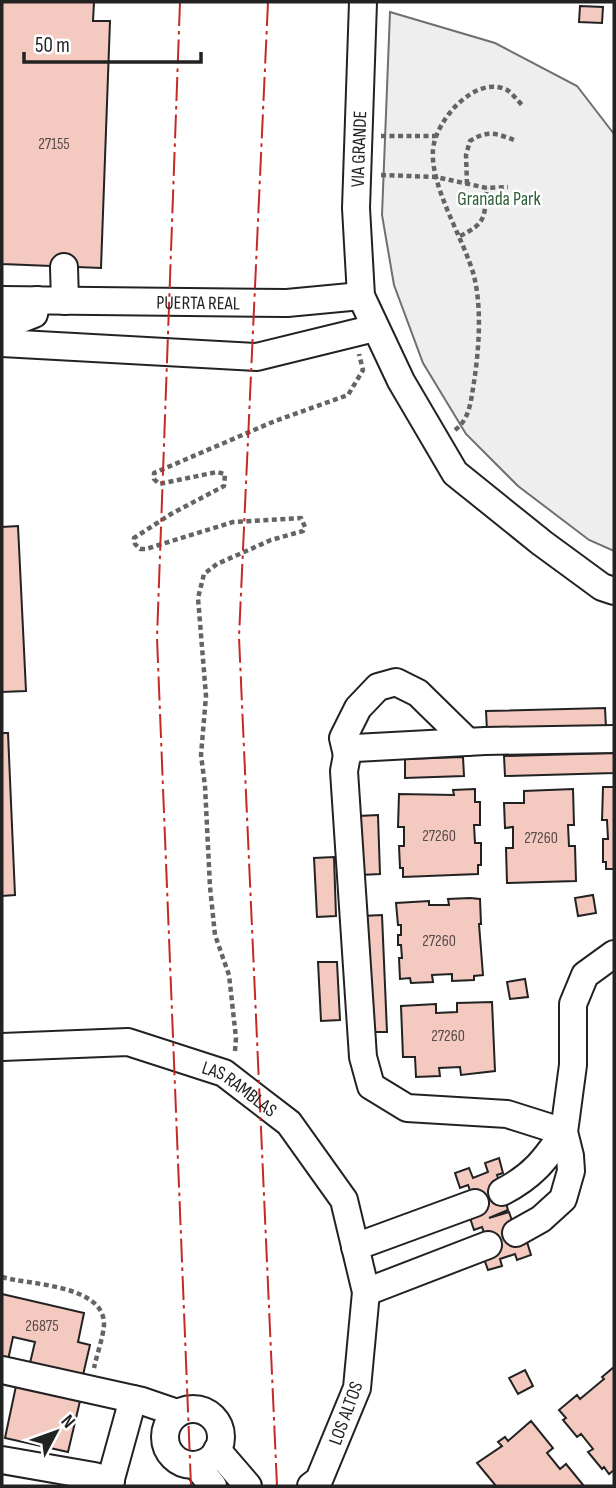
<svg xmlns="http://www.w3.org/2000/svg" width="616" height="1488" viewBox="0 0 616 1488" font-family="'Sofia Sans Condensed',sans-serif">
	<style>
		.green { fill: #eee; stroke: #6f6f6f; stroke-width: 2 }
		.building { fill: #f3c9c0; stroke: #222; stroke-width: 2 }
		.lines { fill: none; stroke-linecap: round; stroke-linejoin: round }
		.minor-casing { stroke: #222; stroke-width: 30 }
		.path { stroke: #646464; stroke-width: 4.5; stroke-dasharray: 5 3.5; stroke-linecap: butt }
		.minor { stroke: #fff; stroke-width: 26 }
		.power { stroke: #c62828; stroke-width: 2; stroke-dasharray: 24 5 3.5 5; stroke-linecap: butt }
		.labels { text-anchor: middle; stroke-width: 5; stroke-linejoin: round; paint-order: stroke }
		.number-label { font-size: 16px; fill: #564c4a }
		.street-label { font-size: 19px; fill: #222; stroke: #fff }
		.park-label { font-size: 19px; fill: #2f5e38; stroke: #fff }
	</style>
	<rect width="100%" height="100%" fill="#fff"/>
	<path class="green" d="M390,12L495,43L577,86L614,134V551L589,540L518,486L466,434L423,363L394,285L382,215Z"/>
	<path class="building" d="M2,2H94L93,21H110L101,268L2,264Z
		M580,6L603,7L602,23L579,22Z
		M18,526L26,691L2,692V527Z
		M605,708L606,728L487,731L486,711Z
		M2,733H8L15,895L2,896Z
		M614,753V773L505,776L504,756Z
		M463,757L464,776L405,778V759Z
		M603,787H614V869H606V862H603V839H608L607,820H602Z
		M475,789V802H480V825H474L475,843H481V865H478V874L403,877V868H400L399,846H404V827H398L399,794L454,795L453,790Z
		M573,789L574,825H568L569,846H575L576,881L507,883L506,848H513V827L505,828L504,803H524V791Z
		M378,815L380,874L360,875L358,816Z
		M334,857L336,916L317,917L314,858Z
		M593,895L596,913L578,916L575,898Z
		M470,898L480,899L481,924H479L483,975L474,976V980L452,981V974L432,975L433,982L411,983L410,978L400,979L399,958H402L401,945H398V935H401V925H398L396,903L429,901V905H449L448,899Z
		M382,915L387,1032H367L362,916Z
		M318,962H337L340,1020L321,1021Z
		M525,979L528,997L510,999L507,982Z
		M492,1002L495,1071L461,1075L460,1067L439,1068L440,1076L416,1077L415,1057H403L401,1006L436,1004V1013L457,1012V1003Z
		M499,1158L503,1173L497,1175L508,1210L489,1218L509,1212L520,1244L527,1242L531,1255L517,1260L515,1254L500,1259L502,1266L488,1270L483,1256L491,1253L482,1227L474,1230L469,1215L478,1212L468,1185L460,1188L455,1173L469,1168L473,1178L488,1172L485,1163Z
		M2,1294L84,1313L78,1342L90,1345L83,1375L30,1363L35,1342L13,1337L8,1360L2,1359Z
		M614,1367V1470L609,1474L604,1467L602,1469L588,1452L593,1449L581,1434L577,1437L563,1420L566,1418L559,1410L577,1395L580,1399L604,1379L602,1377Z
		M525,1370L533,1386L518,1394L509,1378Z
		M16,1386L80,1401L68,1452L5,1438Z
		M531,1421L553,1448L547,1453L560,1469L566,1464L584,1486H496L477,1463L502,1446L498,1442L505,1437L508,1441Z"/>
	<g class="lines">
		<defs>
			<g id="minor">
				<path d="M363,2L356,208L361,296L401,381L455,473L542,543L602,587L614,591"/>
				<path d="M64,267L65,301"/>
				<path id="s1" d="M2,300L287,303L361,296"/>
				<path d="M2,324H9L34,314L37,300"/>
				<path d="M2,343L257,357L375,328"/>
				<path d="M347,755L343,738L358,708L378,687L396,682L418,693L468,742"/>
				<path id="s2" d="M2,1047L128,1042L224,1073L289,1123L344,1200L366,1292L357,1388L319,1480L311,1486"/>
				<path d="M564,1132L507,1114L407,1108L371,1086L363,1057L344,771L347,755L355,748L485,741L614,739"/>
				<path d="M502,1192C533,1176 545,1160 564,1132"/>
				<path d="M516,1233L541,1219L563,1199L571,1171L570,1156L564,1132L573,1065V1004L585,975L614,954"/>
				<path d="M355,1247L475,1203"/>
				<path d="M366,1292L488,1245"/>
				<path d="M2,1370L142,1401L177,1413"/>
				<circle cx="193" cy="1437" r="28"/>
				<path d="M217,1450L248,1486"/>
				<path d="M2,1460L94,1476L111,1481"/>
				<path d="M196,1465L213,1486"/>
				<path d="M109,1486L133,1399"/>
			</g>
		</defs>
		<use href="#minor" class="minor-casing"/>
		<path class="path" d="M381,136H436
			M381,175L436,177L487,188L508,187
			M467,184L466,155L470,141C489,129 497,134 517,141
			M460,236C487,223 484,217 487,188
			M455,430C470,419 471,400 474,382C479,349 482,309 474,276C464,239 430,187 433,150C435,121 475,74 507,90C512,93 518,101 522,105
			M235,1051L236,1038L229,975L215,935L210,887L205,786L201,755L206,696L198,598L204,574L217,564L271,540L303,531L305,527L301,518L233,522L146,549H140L135,544L134,538L171,514L224,486L225,474L217,472L159,484L154,479V473L275,421L348,395L363,370L359,354
			M2,1277C28,1285 105,1284 104,1325C103,1338 97,1354 94,1368"/>
		<use href="#minor" class="minor"/>
		<path class="power" d="M180,2L157,638L191,1486
			M268,2L239,637L277,1486"/>
	</g>
	<g class="labels">
		<g class="number-label">
			<text x="54" y="149">27155</text>
			<text x="439" y="841">27260</text>
			<text x="541" y="843">27260</text>
			<text x="439" y="946">27260</text>
			<text x="448" y="1041">27260</text>
			<text x="42" y="1331">26875</text>
		</g>
		<g class="street-label">
			<text transform="translate(358 149) rotate(-88)" y="7">VIA GRANDE</text>
			<text dy="7" stroke="none"><textPath href="#s1" startOffset="196">PUERTA REAL</textPath></text>
			<text dy="7" stroke="none"><textPath href="#s2" startOffset="248">LAS RAMBLAS</textPath></text>
			<text transform="translate(345 1413) rotate(-70)" y="7">LOS ALTOS</text>
		</g>
		<g class="park-label">
			<text x="499" y="205">Granada Park</text>
		</g>
	</g>
	<rect width="616" height="1488" fill="none" stroke="#222222" stroke-width="7"/>
	<g transform="translate(56 1432) rotate(49)" stroke="#ffffff" stroke-width="5" paint-order="stroke">
	<path d="M0-5L12 26L0 18L-12 26Z" fill="#222222"/>
	<text y="-10" font-size="19" font-weight="bold" text-anchor="middle" fill="#222222">N</text>
	</g>
	<path d="M24 52v10h177v-10" fill="none" stroke="#222222" stroke-width="3.5"/>
	<text x="35" y="52" font-size="21" fill="#222222" stroke="#ffffff" stroke-width="5" paint-order="stroke">50 m</text>
</svg>
